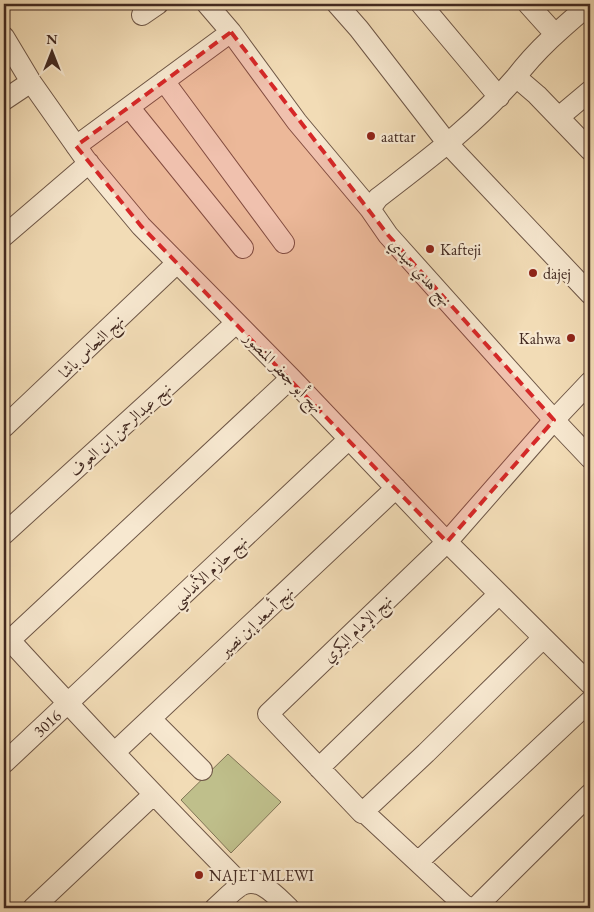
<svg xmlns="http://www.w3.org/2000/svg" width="594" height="912" viewBox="0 0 594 912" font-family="'EB Garamond',Amiri,serif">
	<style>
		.green { fill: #bfbf8b; stroke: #807456 }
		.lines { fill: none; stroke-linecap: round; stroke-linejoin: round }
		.minor-casing { stroke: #6e5646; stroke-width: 22 }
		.minor { stroke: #f7e8d0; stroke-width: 20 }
		.marked { fill: #d62828; fill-opacity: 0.2; stroke: #d62828; stroke-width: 4; stroke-dasharray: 10 6; stroke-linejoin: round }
		.poi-dot { fill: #8f2418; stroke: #f7e8d0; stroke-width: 2 }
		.labels { text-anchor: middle; stroke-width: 4.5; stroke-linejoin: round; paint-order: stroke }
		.poi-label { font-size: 16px; fill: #422920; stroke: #f7e8d0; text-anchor: start }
		.street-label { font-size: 16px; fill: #422920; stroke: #f7e8d0 }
	</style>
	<rect width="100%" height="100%" fill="#f2dcb6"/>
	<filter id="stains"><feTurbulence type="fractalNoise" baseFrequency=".004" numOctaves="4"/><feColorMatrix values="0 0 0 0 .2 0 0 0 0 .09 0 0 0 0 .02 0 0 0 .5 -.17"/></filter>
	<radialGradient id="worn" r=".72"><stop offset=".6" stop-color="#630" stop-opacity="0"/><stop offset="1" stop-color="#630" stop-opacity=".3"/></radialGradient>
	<path class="green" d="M228,754L281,802L231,853L181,800Z"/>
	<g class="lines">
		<defs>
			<path id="minor" d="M207,4L231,32L297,122L370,209
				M337,4L359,29L448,144L590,294
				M421,4L499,97
				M528,4L555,34
				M142,15L158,4
				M4,37L31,82L86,160L141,226L291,378L447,542L590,684
				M516,77C537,49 563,27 590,4
				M164,81L284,243
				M4,100L31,82
				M129,107L243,248
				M559,117L590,91
				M76,146L231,32
				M590,150L537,95L516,77C476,124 427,160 378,198L370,209L388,235L554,420L590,458
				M4,236L89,163
				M590,382L554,420L447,542L268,714L362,813H365L464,905L470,908L476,907L590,794
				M4,427L177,263
				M4,534L236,323
				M4,634C82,719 161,803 242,885
				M9,641L291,378
				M151,719L202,770
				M115,752L396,488
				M4,763L349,439
				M319,768L499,594
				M362,813L426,753L543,638
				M418,862L590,701
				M33,908L153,795
				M215,908C222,902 234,889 242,885C260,876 277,897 289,908"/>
		</defs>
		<use href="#minor" class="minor-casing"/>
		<use href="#minor" class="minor"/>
	</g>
	<path class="marked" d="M231,32L388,235L554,420L447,542L141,226L76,146Z"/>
	<g class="poi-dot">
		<circle cx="371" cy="136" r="5"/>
		<circle cx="430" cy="249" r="5"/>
		<circle cx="533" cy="273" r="5"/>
		<circle cx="571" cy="338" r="5"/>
		<circle cx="199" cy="875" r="5"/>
	</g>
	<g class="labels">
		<g class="poi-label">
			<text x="381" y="142">aattar</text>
			<text x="440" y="255">Kafteji</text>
			<text x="543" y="279">dajej</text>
			<text x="561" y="344" text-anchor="end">Kahwa</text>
			<text x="209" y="881">NAJET MLEWI</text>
		</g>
		<g class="street-label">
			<text transform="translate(421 272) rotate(48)" y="6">نهج هدي سيدي</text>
			<text transform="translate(91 346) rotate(-44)" y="6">نهج النحاس باشا</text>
			<text transform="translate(284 372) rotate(46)" y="6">نهج أبو جعفر المنصور</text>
			<text transform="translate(120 429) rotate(-42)" y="6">نهج عبدالرحمن إبن العوف</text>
			<text transform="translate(209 571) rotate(-43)" y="6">نهج حازم الأندلسي</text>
			<text transform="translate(256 621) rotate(-43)" y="6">نهج أسعد إبن نصير</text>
			<text transform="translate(357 628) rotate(-44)" y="6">نهج الإمام البكري</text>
			<text transform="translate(47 723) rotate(-43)" y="6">3016</text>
		</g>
	</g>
	<rect width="594" height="912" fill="none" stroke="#f2dcb6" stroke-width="20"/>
	<rect x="5" y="5" width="584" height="902" fill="none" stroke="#422920" stroke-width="2.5"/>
	<rect x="10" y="10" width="574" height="892" fill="none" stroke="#422920"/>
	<g transform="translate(52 52)" stroke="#f7e8d0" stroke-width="4" paint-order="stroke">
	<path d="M0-4L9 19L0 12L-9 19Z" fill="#422920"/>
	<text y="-8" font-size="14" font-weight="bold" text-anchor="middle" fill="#422920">N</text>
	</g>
	<rect width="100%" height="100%" filter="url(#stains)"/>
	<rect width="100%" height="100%" fill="url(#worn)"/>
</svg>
